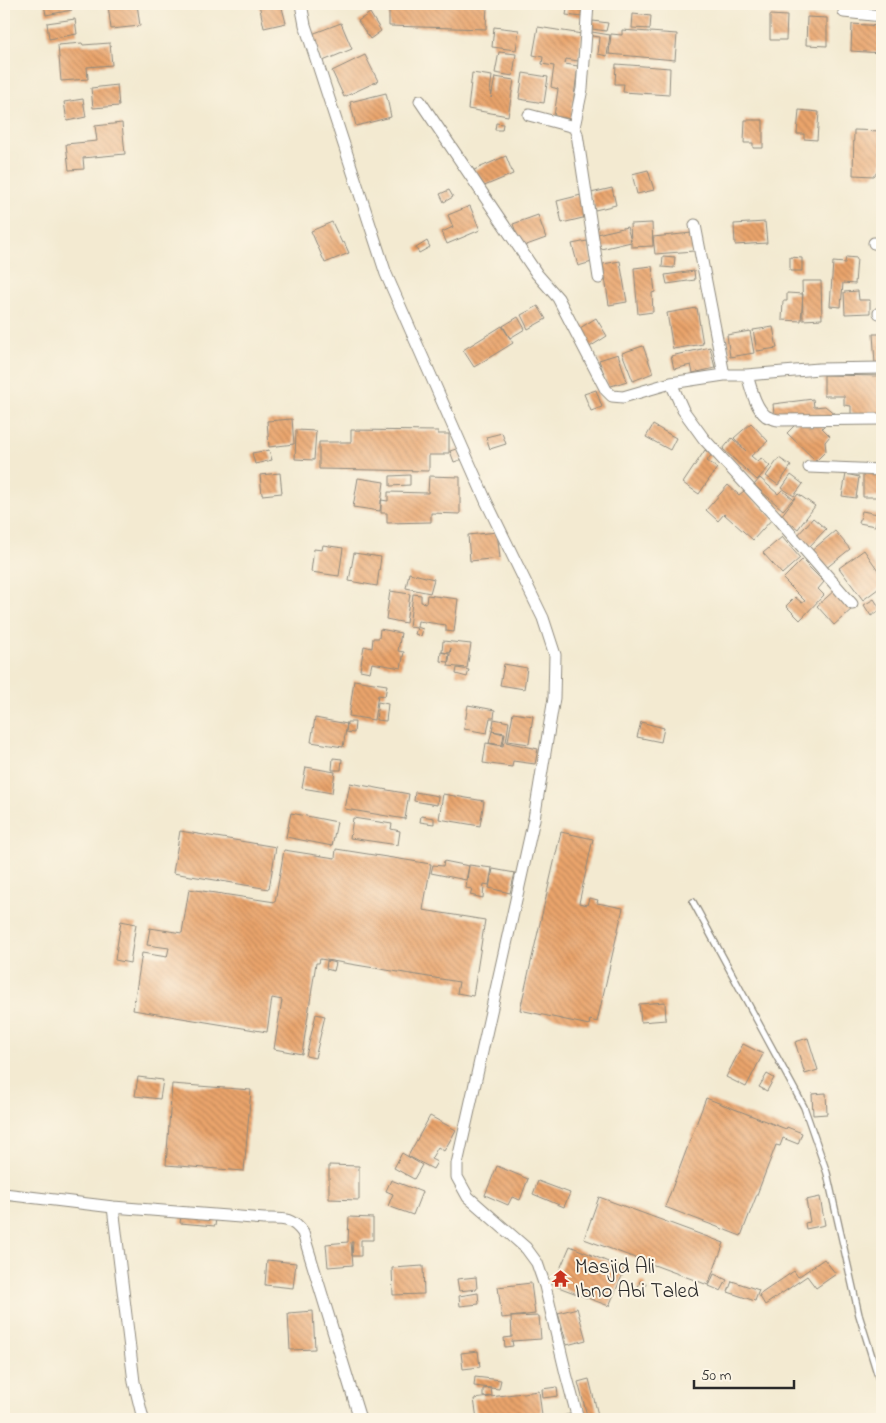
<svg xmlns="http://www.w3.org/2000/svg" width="886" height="1423" viewBox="0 0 886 1423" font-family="'Indie Flower',sans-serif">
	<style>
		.building { fill: url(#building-back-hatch) }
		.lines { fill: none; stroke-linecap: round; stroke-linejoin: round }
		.lane-casing { stroke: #8f8a7e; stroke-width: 8 }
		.street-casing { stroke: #8f8a7e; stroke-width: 13 }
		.lane { stroke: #fff; stroke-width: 5.5 }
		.street { stroke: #fff; stroke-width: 11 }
		.labels { text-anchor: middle; stroke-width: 4; stroke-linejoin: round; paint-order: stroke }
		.poi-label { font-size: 21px; fill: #2b2b2b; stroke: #fcf5e5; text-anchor: start }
	</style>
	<defs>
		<pattern id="building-back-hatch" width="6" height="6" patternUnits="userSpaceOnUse" patternTransform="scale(1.25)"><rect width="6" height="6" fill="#eaa46c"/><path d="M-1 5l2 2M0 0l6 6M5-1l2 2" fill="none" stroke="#be8659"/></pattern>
	</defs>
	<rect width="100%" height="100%" fill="#fcf5e5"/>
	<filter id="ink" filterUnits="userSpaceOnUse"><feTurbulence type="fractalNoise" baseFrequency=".02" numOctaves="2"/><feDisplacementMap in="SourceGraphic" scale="10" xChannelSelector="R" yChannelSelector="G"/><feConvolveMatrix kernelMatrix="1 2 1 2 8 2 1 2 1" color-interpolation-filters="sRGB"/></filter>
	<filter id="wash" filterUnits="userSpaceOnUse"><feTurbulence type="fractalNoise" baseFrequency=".0096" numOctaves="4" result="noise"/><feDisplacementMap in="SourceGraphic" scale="20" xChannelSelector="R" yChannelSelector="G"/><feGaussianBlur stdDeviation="1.12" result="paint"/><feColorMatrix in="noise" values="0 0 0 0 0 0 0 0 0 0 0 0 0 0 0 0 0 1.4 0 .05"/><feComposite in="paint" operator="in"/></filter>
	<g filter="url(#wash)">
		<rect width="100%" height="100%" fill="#f3ead1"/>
		<g id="blocks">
			<path class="building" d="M44,4H71L72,10L46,15Z
				M122,4H137L140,26L111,29L108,5Z
				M259,4H281L286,23L264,28Z
				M389,4H487L486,29L389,26Z
				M568,4H584L582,17L566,15Z
				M370,13L381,31L370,39L358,21Z
				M633,14L651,16L650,29L632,28Z
				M770,15L787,16L786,40H770Z
				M807,17L827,18V46L806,45Z
				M75,19L77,34L49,39L47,23Z
				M593,21L608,23L606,31L592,29Z
				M341,23L352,49L323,61L312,34Z
				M852,24L882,26V53L851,51Z
				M494,27L519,30L516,50L492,47Z
				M538,27L582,34L578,61L566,59L565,64L578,66L571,119L554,116L558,89L551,87L554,66L542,64L543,57L533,55Z
				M622,30L677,34L675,60L609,54L611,34L622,35Z
				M592,32L610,35L607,56L598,54L600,37L592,36Z
				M82,43L83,45L110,43L112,65L87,67L88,79L61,81L58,45Z
				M499,52L516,54L513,76L495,73Z
				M365,55L378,81L344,97L332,71Z
				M616,64L670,68L669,95L623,92L624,84H615Z
				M472,73L492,76L490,92H492L491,98L495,77L514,80L508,116L468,109Z
				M523,73L548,77L544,103L519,99Z
				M117,85L119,106L93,108L91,88Z
				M386,93L391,117L356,126L350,102Z
				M83,99L86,117L67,121L64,102Z
				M799,110L819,112L817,140L804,139V134H797Z
				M745,120H763V148H753V143H744Z
				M122,123L125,154L83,158L84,169L69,170L66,144L97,141L95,126Z
				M496,123L503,124L502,130H495Z
				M854,130L882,131V166L874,176L853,175Z
				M506,156L513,174L482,187L474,170Z
				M648,170L654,190L637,194L632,174Z
				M612,188L616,205L595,210L591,193Z
				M449,190L453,197L444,202L440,194Z
				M581,195L587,217L562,223L557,201Z
				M470,206L480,230L447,244L442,232L453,227L448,215Z
				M538,215L546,238L521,247L513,224Z
				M332,222L342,243L344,242L349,253L325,263L311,231Z
				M765,222L767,243L735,245L734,224Z
				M652,223L653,246L631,247V242L601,249L597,234L627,227L631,241L630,224Z
				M692,233L694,251L655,254L653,237Z
				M427,241L430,247L419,253L416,248Z
				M587,241L592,262L578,266L572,244Z
				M663,256L675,257L674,268L662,267Z
				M790,257L802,258V271H790Z
				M846,257L857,258L855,284L843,283L841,307L830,306L833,262L845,263Z
				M620,261L627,302L609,305L603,264Z
				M652,266L655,292L652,293L653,312L638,314L634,268Z
				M694,271L695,280L667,284L665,275Z
				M802,281H821L822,319L803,320Z
				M858,291L859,300H870V313L845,314L844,292Z
				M787,293L803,294L801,321L782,320L783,301H787Z
				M538,306L546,319L528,329L521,315Z
				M697,308L703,344L673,349L667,313Z
				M518,317L525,329L510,338L503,326Z
				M596,318L607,336L588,348L577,330Z
				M502,326L513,343L474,367L463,350Z
				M773,327L777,348L757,351L753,330Z
				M750,331L754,353L730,357L727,335Z
				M873,334H882V364H875Z
				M643,346L653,373L633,381L622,353Z
				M710,347L715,368L693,373L691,365L674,369L671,356Z
				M618,354L627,381L608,387L599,360Z
				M824,375L882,376V414H851V406L844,405V396H824Z
				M596,390L602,407L591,411L584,394Z
				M813,399L814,407L825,406L835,414L822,428L830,436L825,442L826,451L816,461L787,433L803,417L774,414L773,404Z
				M292,419L294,444L269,447L267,421Z
				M751,423L768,441L751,456L758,462L761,458L770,466L757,480L723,449L732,438L746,451L734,438Z
				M653,425L676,438L670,450L646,437Z
				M296,430L316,431L314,460L295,459Z
				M351,430L438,431V434H449V453H444V455H429V471L319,469V442H351Z
				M502,433L506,444L490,449L486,437Z
				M459,448L463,459L454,462L450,451Z
				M269,450L272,460L255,464L252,453Z
				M705,450L711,455L707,461L717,468L699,494L683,483Z
				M779,458L791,466L778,485L766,476Z
				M880,472V497H863V473Z
				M280,473L282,493L262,495L260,475Z
				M846,474L859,477L856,498L842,496Z
				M410,475V485L390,486V476Z
				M791,475L803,484L794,496L782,488Z
				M429,476L460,477V514L431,513V522L387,523V513H381V500L388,501V492L428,493Z
				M358,478L384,482L380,511L353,507Z
				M760,478L778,494L782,490L793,499L783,510L754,485Z
				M728,485L739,495L744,491L773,518L753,540L724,514L718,521L706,510Z
				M798,494L815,506L798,529L781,516Z
				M862,511L878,514L875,526L859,523Z
				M813,518L826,529L809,547L797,536Z
				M881,523L882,524V536H879Z
				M835,531L850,549L825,569L810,552Z
				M497,532L500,558L470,561L468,535Z
				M782,537L800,558L782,574L763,553Z
				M323,545L343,548L339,576L311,572L314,549L322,550Z
				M864,550L882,576V586L863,600L839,568Z
				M354,553L381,557L377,586L349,581Z
				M802,560L824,582L818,589L824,595L800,620L786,606L795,597L802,603L805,601L783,579Z
				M409,573L434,579L430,593L406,588Z
				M836,589L852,609L834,625L817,606Z
				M390,591L410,594L406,623L386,619Z
				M413,594L421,595V602L426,603L427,595L458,599L454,632L446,631V625L418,621L417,627L423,629L421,636L415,634L417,628L409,627Z
				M874,599L881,610L871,616L864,605Z
				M380,629L401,633L398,651L404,652L401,668L372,663L370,672L360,670L364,646L372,648L373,638H379Z
				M443,641L471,644L467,668L448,666L451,648L449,653L442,652Z
				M441,652L449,654L448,662L440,661Z
				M504,664L527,668L524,689L500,685Z
				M457,668L469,670L467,677L456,674Z
				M354,680L387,685L385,696L378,695L374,720L349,716Z
				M378,702L388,704L386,721L376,720Z
				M468,705L495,710L494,718H490L487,733L464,729Z
				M513,713L533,716L529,744L508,741Z
				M315,718L347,724L343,747L311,742Z
				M494,719L509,722L506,742L538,749L535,764L513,761L512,767L483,763L486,743L503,746L505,733L492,731Z
				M347,722H355L354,733L346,732Z
				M641,722L664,728L661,742L637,737Z
				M492,731L504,734L502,745L489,743Z
				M333,758L342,759L341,770H332Z
				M306,767L335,772L332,793L302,788Z
				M350,783L409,794L405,819L345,809Z
				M415,792L438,796L437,805L414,801Z
				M443,794L484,801L480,826L439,819Z
				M291,813L337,822L332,846L286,837Z
				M421,816L434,818V824L420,822Z
				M353,818L392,824L391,829L400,831L398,845L350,838Z
				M180,831L276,847L269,889L173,873Z
				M561,832L593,839L579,903L587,905L589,898L598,900L597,903L623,908L597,1022L590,1020L589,1025L520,1010Z
				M336,849L431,864L423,910L485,920L473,996L457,993L459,982L320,959L319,963H316L302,1054L274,1049L282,1000L272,998L267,1032L133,1010L142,953L167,957L169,948L147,945L150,928L182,933L189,889L275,902L284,850L335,858Z
				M444,861L469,866L466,880L431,873L433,865L443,866Z
				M469,865L492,868L489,885L484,884L483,898L470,895L472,889L466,888Z
				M493,869L515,873L510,893L489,888Z
				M121,921L136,924L130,963L115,960Z
				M327,961L336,963L334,971L326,969Z
				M665,1002L666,1020L641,1022L639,1004Z
				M316,1014L325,1016L315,1058L306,1056Z
				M808,1038L818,1070L805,1074L795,1042Z
				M743,1044L763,1054L746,1087L726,1077Z
				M767,1074L774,1078L767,1091L759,1087Z
				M138,1077L163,1080L160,1099L135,1096Z
				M172,1084L251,1090L244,1171L166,1165Z
				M826,1093L827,1114L813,1115L812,1094Z
				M706,1098L786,1129L787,1127L802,1133L798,1144L783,1138L780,1146L776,1145L741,1236L665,1207Z
				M430,1116L456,1130L444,1151L438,1147L431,1159L437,1162L433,1169L408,1156Z
				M402,1153L422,1165L414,1179L394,1168Z
				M329,1165L359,1166V1200L329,1199Z
				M497,1166L528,1179L520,1200L512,1197L508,1205L485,1195Z
				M391,1180L422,1192L413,1215L388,1206L393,1194L386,1191Z
				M538,1181L570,1193L564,1207L533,1194Z
				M599,1197L724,1243L708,1285L584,1239Z
				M820,1197L825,1225L806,1229L805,1223L810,1222L806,1200Z
				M181,1216L216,1219L215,1226L180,1223Z
				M349,1217L373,1218V1240H361V1256H352L353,1242H351L353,1265L328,1267L326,1244L348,1242Z
				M570,1246L625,1269L609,1306L553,1285Z
				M824,1259L836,1274L816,1288L807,1276L765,1305L759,1295L794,1271L798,1277Z
				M267,1260L296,1263L293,1288L265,1285Z
				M423,1266L424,1294L393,1295L392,1268Z
				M714,1274L727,1280L721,1291L709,1286Z
				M476,1277L477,1289L459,1291L457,1279Z
				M640,1281L646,1283L644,1290L638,1288Z
				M732,1281L759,1290L755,1301L728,1292Z
				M531,1283L535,1314L502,1318L498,1287Z
				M478,1293L479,1304L460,1306L459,1296Z
				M577,1308L586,1340L567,1345L558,1313Z
				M313,1311L315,1349L290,1350L288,1313Z
				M539,1316L541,1339L512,1341L513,1346L505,1347L504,1338L512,1337L511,1317Z
				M478,1351L480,1367L463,1369L461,1353Z
				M475,1377L501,1380L499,1389L474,1386Z
				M589,1379L599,1419H588L578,1382Z
				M557,1387L558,1396L543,1398L542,1389Z
				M491,1388L492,1396L483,1397V1389Z
				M539,1391L542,1416L515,1419H477L474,1399Z
				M573,1413L575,1419H552Z"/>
		</g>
	</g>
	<g filter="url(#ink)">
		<use href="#blocks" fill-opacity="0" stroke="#8f8a7e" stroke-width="1"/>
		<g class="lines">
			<defs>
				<path id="lane" d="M693,902L804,1107L827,1173L859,1315L882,1389"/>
				<path id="street" d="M301,4L305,25L386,274L486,501L543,618L555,655L554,698L534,819L457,1164V1177L468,1197L526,1248L537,1263L545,1286L566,1374L578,1419
					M844,12L882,16
					M420,101L537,274L558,298L606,390L612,396L623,397L671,383L724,375H747L819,369L882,368
					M529,115L574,127L577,134L599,278
					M574,127L582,89L588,4
					M695,225L724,375
					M874,243L882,244
					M879,313H882
					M747,375C751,388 755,407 766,416C769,418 774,419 778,420L882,419
					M671,383L683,410L704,439L776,517L852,604
					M809,467L882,470
					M4,1194L113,1207L134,1382L143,1419
					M113,1207L264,1219C282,1219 292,1217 303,1233L360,1419"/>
			</defs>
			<use href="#lane" class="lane-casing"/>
			<use href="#street" class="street-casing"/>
			<use href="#lane" class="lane"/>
			<use href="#street" class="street"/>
		</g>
	</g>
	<defs>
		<symbol id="temple-bare" viewBox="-9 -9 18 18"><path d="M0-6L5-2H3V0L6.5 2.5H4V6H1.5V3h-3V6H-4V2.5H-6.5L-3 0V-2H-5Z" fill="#c8321e" stroke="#fcf5e5" stroke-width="2.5" paint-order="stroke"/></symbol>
	</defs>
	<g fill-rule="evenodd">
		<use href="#temple-bare" x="548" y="1266" width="25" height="25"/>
	</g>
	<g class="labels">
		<g class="poi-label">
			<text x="575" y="1273">Masjid Ali<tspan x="575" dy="24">Ibno Abi Taled</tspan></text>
		</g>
	</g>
	<rect width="886" height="1423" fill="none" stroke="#fcf5e5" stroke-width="20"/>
	<path d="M694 1380v8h100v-8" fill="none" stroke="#2b2b2b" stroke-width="2.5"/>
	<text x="701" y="1380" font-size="15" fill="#2b2b2b" stroke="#fcf5e5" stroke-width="4" paint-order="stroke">50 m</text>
</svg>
